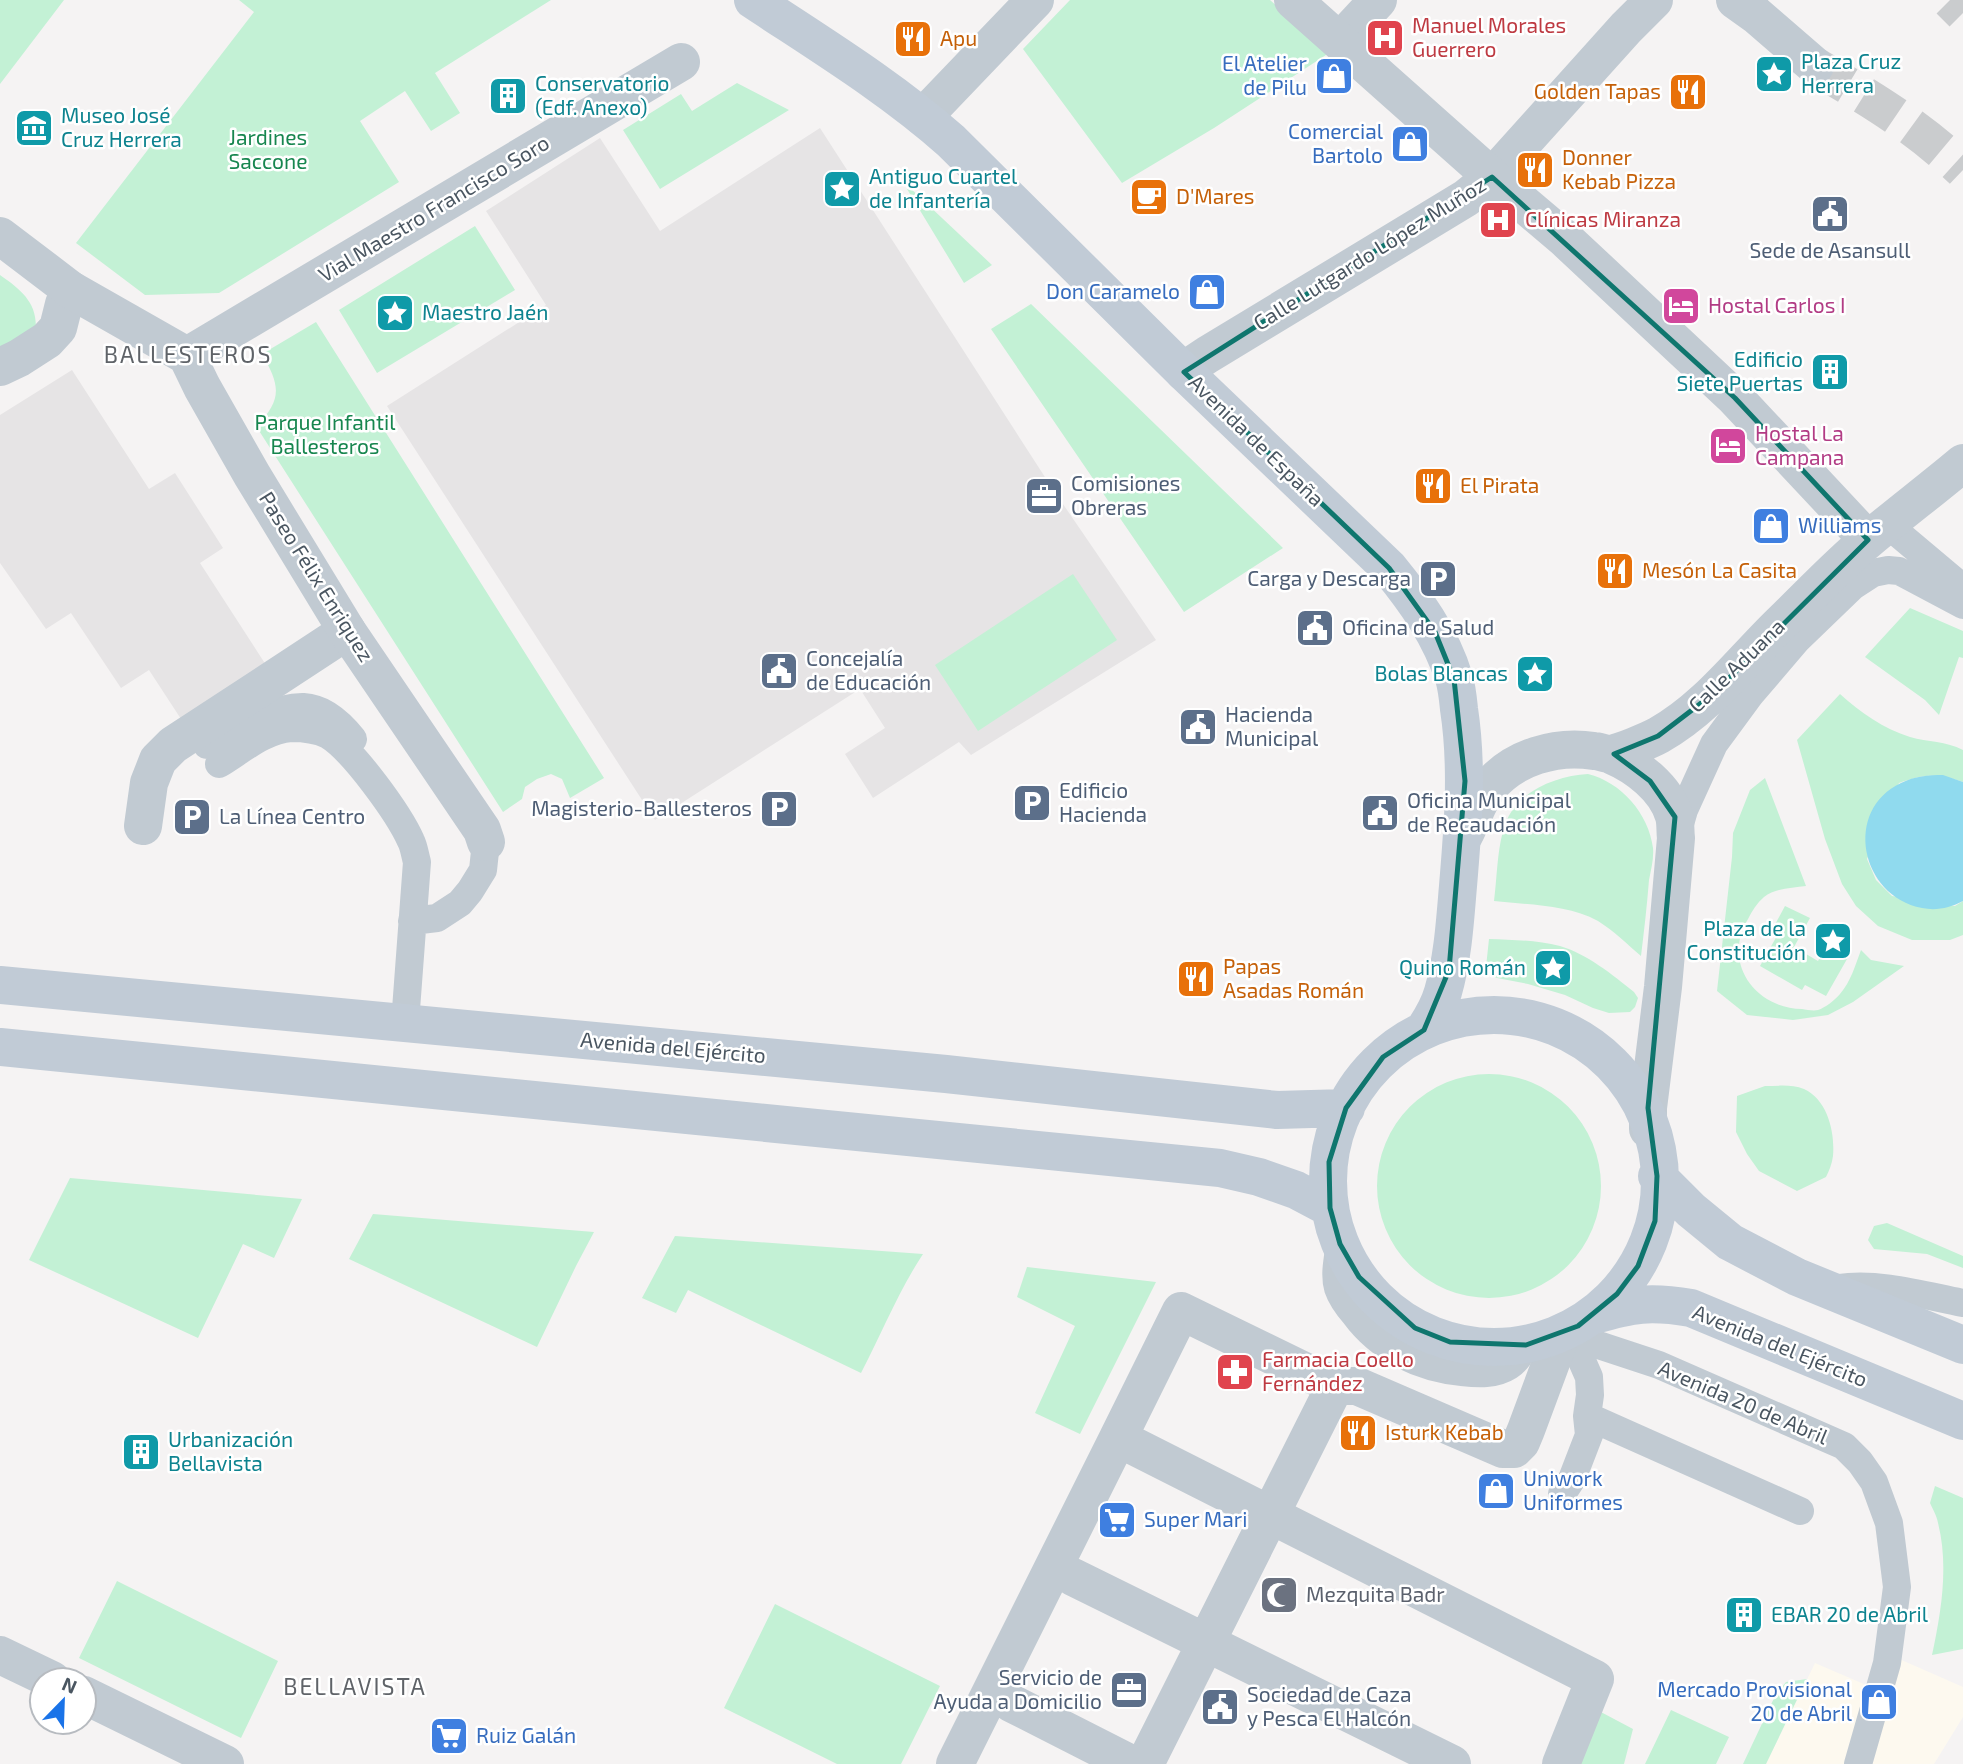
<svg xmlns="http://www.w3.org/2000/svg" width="1963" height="1764" viewBox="0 0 1963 1764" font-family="'Exo 2',sans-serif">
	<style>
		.commercial { fill: #fdf9ef }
		.education { fill: #e6e4e5 }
		.green { fill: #c3f1d5 }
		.water { fill: #90daee }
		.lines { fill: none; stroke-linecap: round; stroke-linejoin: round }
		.pedestrian-tunnel { stroke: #caccce; stroke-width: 38; stroke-dasharray: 38 19; stroke-linecap: butt }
		.service { stroke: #c1cad2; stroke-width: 28 }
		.pedestrian { stroke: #c1cad2; stroke-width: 38 }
		.minor { stroke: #c1cad2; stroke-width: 38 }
		.secondary { stroke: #c1cbd6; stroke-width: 38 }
		.marked { fill: none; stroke: #0f766e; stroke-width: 5; stroke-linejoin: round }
		.labels { text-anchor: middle; stroke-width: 5; stroke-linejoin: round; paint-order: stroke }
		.health-label { font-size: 21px; fill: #be3a42; stroke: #fff; text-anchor: start }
		.food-label { font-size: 21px; fill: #c56008; stroke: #fff; text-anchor: start }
		.culture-label { font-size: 21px; fill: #0d838f; stroke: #fff; text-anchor: start }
		.shop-label { font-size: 21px; fill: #366cbe; stroke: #fff; text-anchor: end }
		.park-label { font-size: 21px; fill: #17864f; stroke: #fff }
		.street-label { font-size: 21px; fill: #4a5661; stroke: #fff }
		.service-label { font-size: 21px; fill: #4e5e75; stroke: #fff; text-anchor: start }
		.hotel-label { font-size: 21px; fill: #b23c85; stroke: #fff; text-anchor: start }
		.worship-label { font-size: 21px; fill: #5b616d; stroke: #fff; text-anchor: start }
		.neighbourhood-label { font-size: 23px; letter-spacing: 2px; fill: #5f6368; stroke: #fff }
	</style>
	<rect width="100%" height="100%" fill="#f5f3f3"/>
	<path class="commercial" d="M1881,1651L1963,1687V1717L1934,1764H1766L1815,1663L1866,1685Z"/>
	<path class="education" d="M820,128L1052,488L1156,640L971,755L959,742L873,798L845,754L885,728L860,689L655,820L387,406L546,305L486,211L600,138L660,231Z
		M72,370L149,489L175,473L223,548L200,563L266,665L181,719L149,670L121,688L71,613L46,629L0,563V415Z"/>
	<path class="green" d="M0,0H64L0,84Z
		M239,0H551L435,73L460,113L431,131L405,91L360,121L399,182L219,293L145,295L76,243L254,12Z
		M1070,0H1270L1329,53L1214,128L1122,183L1023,49Z
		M737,83L789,110L660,189L623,130L681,94L692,111Z
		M909,187L992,265L964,283L907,189Z
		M475,226L515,290L377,373L339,310Z
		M0,275C23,291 40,305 35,336L0,356Z
		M1031,304L1283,548L1184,612L991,329Z
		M316,322L604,778L570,798L562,779L551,774L537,779L525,787L522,799L503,812L256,426C283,400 280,385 262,354Z
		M1073,574L1117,640L978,731L935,665Z
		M1910,608L1963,631V658L1959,657L1939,715L1925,700L1865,657Z
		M1840,694C1860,712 1884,729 1910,737C1928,742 1946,741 1963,750V782C1937,773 1924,774 1899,783L1867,859L1876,880L1892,896L1955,906L1963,901V935L1950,940H1912L1878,926L1856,906L1842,884L1825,839L1797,740Z
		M1588,774C1621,782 1649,814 1653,848C1654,858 1651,870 1649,880C1647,906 1644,931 1641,956C1627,944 1614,931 1598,921C1567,904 1528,905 1494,901C1497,878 1497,853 1503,831C1512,793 1554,776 1588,774Z
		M1765,778L1806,886C1792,888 1775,888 1764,897C1757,903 1752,911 1748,919C1722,962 1754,1008 1802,1009C1807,1010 1814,1011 1818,1010C1825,1008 1836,999 1840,994C1851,981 1855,966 1861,950L1871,960L1904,966L1853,1002L1828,1015L1793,1020L1747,1015L1717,991L1732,857L1733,833L1750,790Z
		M1785,906L1810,918L1794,947L1818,961L1829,941L1851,952L1826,996L1805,985L1802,990L1760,966L1778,934L1772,930Z
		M1489,939C1512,940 1537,940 1560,946C1587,954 1613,975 1634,992L1638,998L1635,1007L1630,1012L1609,1013L1593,1008L1565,995L1528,984L1497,978L1490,975L1486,967Z
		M1377 1186a112 112 0 1 1 224 0a112 112 0 1 1-224 0Z
		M1765,1086C1778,1086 1792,1084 1804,1089C1828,1100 1835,1133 1833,1156C1832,1164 1829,1171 1826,1177L1797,1191L1759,1171L1747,1154L1736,1132L1737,1096Z
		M70,1178L302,1199L274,1258L243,1244L198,1338L29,1260Z
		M373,1214L594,1232L576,1266L537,1347L349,1259Z
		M1887,1223L1963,1256V1268L1927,1254L1874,1249L1868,1240L1874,1226Z
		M675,1236L923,1254C898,1292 882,1333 861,1373L688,1290L676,1313L642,1298Z
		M1027,1267L1156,1282L1080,1434L1035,1413L1075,1326L1017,1297Z
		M1935,1486L1963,1498V1649L1932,1655C1941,1613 1949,1566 1938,1523C1937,1516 1933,1510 1930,1503Z
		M117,1581L278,1661L241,1738L79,1658Z
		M775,1604L940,1686L901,1764H837L724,1708Z
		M1807,1679L1766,1764H1743L1776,1694L1786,1682Z
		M1671,1710L1729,1737L1716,1764H1645Z
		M1599,1711L1633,1729L1624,1764H1580Z"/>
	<path class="water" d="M1943,775L1963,782V901C1950,908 1936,911 1922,908C1860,896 1843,810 1901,783C1915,776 1928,775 1943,775Z"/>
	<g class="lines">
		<path class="pedestrian-tunnel" d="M1950,0L1963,13
			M1815,66C1869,98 1917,126 1963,170"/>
		<path class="service" d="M1888,525L1963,588
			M207,745C232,730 274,706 304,707C325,708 341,724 353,739
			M219,764C241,751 264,730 291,728C302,728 318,730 328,735C353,750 399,814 411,841C414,847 415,855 417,862L405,1023
			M1677,834L1684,810L1714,744L1750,695L1797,640L1853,586L1873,573L1888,570L1899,571L1963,605
			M412,921L437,918L460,903L470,891L483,870L486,842
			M1340,1244C1338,1258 1334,1274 1338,1288C1341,1297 1349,1308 1355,1315C1380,1349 1420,1368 1462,1372C1478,1374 1495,1375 1509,1366C1517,1361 1521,1353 1526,1345
			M1838,1288C1879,1282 1923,1295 1963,1303
			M1562,1333L1659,1365L1844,1446L1860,1462L1874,1482L1889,1523L1897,1587L1887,1663L1858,1764
			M1587,1416L1800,1511
			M1562,1494L1572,1479L1589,1435L1587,1416L1590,1395L1589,1377L1578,1352L1562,1333"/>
		<path class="pedestrian" d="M1735,0L1756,15L1815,66
			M1340,41L1378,0
			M1492,177L1626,28L1654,0
			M187,356L681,62
			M0,367L19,358L47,340L58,328L64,304L71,290
			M143,826L149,783L158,760L173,745L347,631
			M1335,1386L1181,1311L1118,1438L1595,1679L1561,1764
			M1073,1577L1452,1764
			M0,1655L52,1680
			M84,1695L225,1764
			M1011,1703L1131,1764
			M955,1764L1118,1438
			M1145,1764L1335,1386H1357L1503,1449H1514L1521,1442L1526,1430L1562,1333"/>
		<path class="minor" d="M1293,0L1492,177L1564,238L1735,398L1868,540
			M923,117L1035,0
			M0,236L71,290L187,356L202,387L252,475L347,631L482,830L486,842
			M1184,372L1192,365L1207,355L1466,198L1492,177
			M1611,755C1637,766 1666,788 1674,816C1676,823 1675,831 1676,838L1663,987L1648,1108V1129
			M1462,839C1472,823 1477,801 1489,787C1514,757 1556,745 1594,751C1599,751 1605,754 1610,754C1617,754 1652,739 1659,735C1707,708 1741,662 1780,624C1809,596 1837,566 1868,540C1899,514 1932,489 1963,463"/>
		<path class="secondary" d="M753,0C821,45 890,87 951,141L1184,372L1389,568C1416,601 1441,636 1454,678C1457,688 1458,699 1459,709C1468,768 1463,827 1458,886C1455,921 1453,957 1443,992C1439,1006 1432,1018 1424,1030
			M0,985L946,1074L1277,1110L1346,1108
			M1328 1181a166 166 0 1 1 332 0a166 166 0 1 1-332 0Z
			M0,1047L1220,1168L1259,1177L1296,1190L1330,1208
			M1657,1176L1691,1210L1730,1242L1797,1277L1963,1345
			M1594,1315C1633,1304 1649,1301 1691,1308L1963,1421"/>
	</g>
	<path class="marked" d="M1492,177L1735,398L1868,540L1713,694L1658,736L1614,754L1650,781L1675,817L1648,1108L1657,1176L1655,1221L1638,1266L1617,1294L1578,1326L1526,1345L1450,1342L1415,1328L1359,1277L1340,1244L1330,1208L1329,1162L1346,1108L1383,1057L1424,1030L1449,970L1465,781L1454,679L1435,632L1389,568L1184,372Z"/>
	<defs>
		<symbol id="hospital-square" viewBox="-11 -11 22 22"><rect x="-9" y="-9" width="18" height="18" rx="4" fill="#e0444e" stroke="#fff"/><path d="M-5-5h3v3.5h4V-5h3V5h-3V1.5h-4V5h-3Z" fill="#fff"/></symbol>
		<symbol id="restaurant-square" viewBox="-11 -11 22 22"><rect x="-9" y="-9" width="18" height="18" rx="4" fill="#e8710a" stroke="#fff"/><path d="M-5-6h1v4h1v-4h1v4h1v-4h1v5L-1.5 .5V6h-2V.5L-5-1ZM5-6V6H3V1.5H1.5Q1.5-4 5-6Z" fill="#fff"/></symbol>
		<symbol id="sight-square" viewBox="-11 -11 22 22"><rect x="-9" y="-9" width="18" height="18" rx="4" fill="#0f9aa8" stroke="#fff"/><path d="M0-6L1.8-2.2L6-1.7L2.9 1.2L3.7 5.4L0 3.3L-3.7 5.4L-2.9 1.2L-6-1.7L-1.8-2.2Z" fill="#fff"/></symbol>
		<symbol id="shop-square" viewBox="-11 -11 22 22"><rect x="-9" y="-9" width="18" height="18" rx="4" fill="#3f7fe0" stroke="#fff"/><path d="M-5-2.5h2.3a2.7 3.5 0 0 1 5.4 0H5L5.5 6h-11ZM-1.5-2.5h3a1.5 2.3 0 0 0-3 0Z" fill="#fff"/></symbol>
		<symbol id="building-square" viewBox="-11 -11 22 22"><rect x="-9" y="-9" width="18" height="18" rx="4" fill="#0f9aa8" stroke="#fff"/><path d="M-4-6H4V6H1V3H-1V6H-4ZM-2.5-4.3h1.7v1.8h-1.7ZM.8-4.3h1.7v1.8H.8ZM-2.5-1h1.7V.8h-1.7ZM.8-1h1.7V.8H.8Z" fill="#fff"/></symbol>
		<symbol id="museum-square" viewBox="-11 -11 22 22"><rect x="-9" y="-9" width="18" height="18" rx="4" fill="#0f9aa8" stroke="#fff"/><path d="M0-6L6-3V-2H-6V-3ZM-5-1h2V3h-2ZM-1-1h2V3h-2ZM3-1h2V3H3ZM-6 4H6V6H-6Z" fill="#fff"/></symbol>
		<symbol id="cafe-square" viewBox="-11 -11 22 22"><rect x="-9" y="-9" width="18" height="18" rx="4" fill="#e8710a" stroke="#fff"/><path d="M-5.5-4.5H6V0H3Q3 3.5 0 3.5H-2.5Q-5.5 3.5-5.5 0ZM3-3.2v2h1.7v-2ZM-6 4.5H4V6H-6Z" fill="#fff"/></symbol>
		<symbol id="civic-square" viewBox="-11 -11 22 22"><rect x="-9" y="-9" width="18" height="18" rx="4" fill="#5c6f8a" stroke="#fff"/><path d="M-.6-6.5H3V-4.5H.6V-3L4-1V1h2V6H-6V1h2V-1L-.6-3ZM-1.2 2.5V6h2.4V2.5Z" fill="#fff"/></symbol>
		<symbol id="hotel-square" viewBox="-11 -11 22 22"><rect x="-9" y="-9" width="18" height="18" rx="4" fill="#d1479c" stroke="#fff"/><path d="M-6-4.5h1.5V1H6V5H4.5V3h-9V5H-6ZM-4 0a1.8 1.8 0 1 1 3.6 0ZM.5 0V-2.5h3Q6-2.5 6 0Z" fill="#fff"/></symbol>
		<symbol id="office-square" viewBox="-11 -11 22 22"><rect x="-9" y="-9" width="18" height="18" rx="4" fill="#5c6f8a" stroke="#fff"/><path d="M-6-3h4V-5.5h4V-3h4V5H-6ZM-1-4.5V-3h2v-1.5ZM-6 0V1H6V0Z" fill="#fff"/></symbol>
		<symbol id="parking-square" viewBox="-11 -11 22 22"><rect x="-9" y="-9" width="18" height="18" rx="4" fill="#5c6f8a" stroke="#fff"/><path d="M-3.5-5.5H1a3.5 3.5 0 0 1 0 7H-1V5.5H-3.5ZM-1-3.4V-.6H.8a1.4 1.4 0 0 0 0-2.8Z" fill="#fff"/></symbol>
		<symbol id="pharmacy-square" viewBox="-11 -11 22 22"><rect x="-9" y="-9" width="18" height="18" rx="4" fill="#e0444e" stroke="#fff"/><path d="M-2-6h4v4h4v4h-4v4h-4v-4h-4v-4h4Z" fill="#fff"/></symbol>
		<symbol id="supermarket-square" viewBox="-11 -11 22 22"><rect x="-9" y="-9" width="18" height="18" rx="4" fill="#3f7fe0" stroke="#fff"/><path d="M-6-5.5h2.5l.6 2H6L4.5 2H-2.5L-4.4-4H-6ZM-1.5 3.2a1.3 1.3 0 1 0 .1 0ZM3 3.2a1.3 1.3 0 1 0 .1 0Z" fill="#fff"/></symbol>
		<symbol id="mosque-square" viewBox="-11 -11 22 22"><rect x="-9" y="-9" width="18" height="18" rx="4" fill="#6b7280" stroke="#fff"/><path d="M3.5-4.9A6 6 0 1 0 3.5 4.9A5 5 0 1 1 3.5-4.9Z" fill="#fff"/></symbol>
	</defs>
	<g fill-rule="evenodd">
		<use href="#hospital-square" x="1363" y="16" width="44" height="44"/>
		<use href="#restaurant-square" x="891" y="17" width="44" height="44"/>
		<use href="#sight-square" x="1752" y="52" width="44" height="44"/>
		<use href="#shop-square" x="1312" y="54" width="44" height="44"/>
		<use href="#restaurant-square" x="1666" y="70" width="44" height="44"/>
		<use href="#building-square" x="486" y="74" width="44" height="44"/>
		<use href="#museum-square" x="12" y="106" width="44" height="44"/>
		<use href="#shop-square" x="1388" y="122" width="44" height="44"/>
		<use href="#restaurant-square" x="1513" y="148" width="44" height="44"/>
		<use href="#sight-square" x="820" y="167" width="44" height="44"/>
		<use href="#cafe-square" x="1127" y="175" width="44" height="44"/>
		<use href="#civic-square" x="1808" y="192" width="44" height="44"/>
		<use href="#hospital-square" x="1476" y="198" width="44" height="44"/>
		<use href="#shop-square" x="1185" y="270" width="44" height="44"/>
		<use href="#hotel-square" x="1659" y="284" width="44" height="44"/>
		<use href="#sight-square" x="373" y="291" width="44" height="44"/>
		<use href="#building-square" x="1808" y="350" width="44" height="44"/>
		<use href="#hotel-square" x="1706" y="424" width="44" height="44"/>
		<use href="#restaurant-square" x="1411" y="464" width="44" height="44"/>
		<use href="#office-square" x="1022" y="474" width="44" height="44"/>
		<use href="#shop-square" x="1749" y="504" width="44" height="44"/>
		<use href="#restaurant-square" x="1593" y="549" width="44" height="44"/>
		<use href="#parking-square" x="1416" y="557" width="44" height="44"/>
		<use href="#civic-square" x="1293" y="606" width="44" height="44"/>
		<use href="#civic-square" x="757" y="649" width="44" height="44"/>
		<use href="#sight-square" x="1513" y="652" width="44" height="44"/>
		<use href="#civic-square" x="1176" y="705" width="44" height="44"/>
		<use href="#parking-square" x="1010" y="781" width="44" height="44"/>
		<use href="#parking-square" x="757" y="787" width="44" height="44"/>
		<use href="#civic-square" x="1358" y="791" width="44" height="44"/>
		<use href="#parking-square" x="170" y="795" width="44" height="44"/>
		<use href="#sight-square" x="1811" y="919" width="44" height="44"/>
		<use href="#sight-square" x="1531" y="946" width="44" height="44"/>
		<use href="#restaurant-square" x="1174" y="957" width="44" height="44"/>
		<use href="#pharmacy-square" x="1213" y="1350" width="44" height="44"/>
		<use href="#restaurant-square" x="1336" y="1411" width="44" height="44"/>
		<use href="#building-square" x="119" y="1430" width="44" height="44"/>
		<use href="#shop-square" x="1474" y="1469" width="44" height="44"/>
		<use href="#supermarket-square" x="1095" y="1498" width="44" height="44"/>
		<use href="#mosque-square" x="1257" y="1573" width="44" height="44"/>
		<use href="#building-square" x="1722" y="1593" width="44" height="44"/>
		<use href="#office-square" x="1107" y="1668" width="44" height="44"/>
		<use href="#shop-square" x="1857" y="1680" width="44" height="44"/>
		<use href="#civic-square" x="1198" y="1685" width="44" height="44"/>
		<use href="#supermarket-square" x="427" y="1714" width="44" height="44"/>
	</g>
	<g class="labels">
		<g class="health-label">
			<text x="1412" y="33">Manuel Morales<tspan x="1412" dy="24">Guerrero</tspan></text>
			<text x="1525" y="227">Clínicas Miranza</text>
			<text x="1262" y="1367">Farmacia Coello<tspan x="1262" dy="24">Fernández</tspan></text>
		</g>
		<g class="food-label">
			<text x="940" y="46">Apu</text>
			<text x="1661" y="99" text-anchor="end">Golden Tapas</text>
			<text x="1562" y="165">Donner<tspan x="1562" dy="24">Kebab Pizza</tspan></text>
			<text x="1176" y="204">D'Mares</text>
			<text x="1460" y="493">El Pirata</text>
			<text x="1642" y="578">Mesón La Casita</text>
			<text x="1223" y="974">Papas<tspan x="1223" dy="24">Asadas Román</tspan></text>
			<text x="1385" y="1440">Isturk Kebab</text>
		</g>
		<g class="culture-label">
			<text x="1801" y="69">Plaza Cruz<tspan x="1801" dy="24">Herrera</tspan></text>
			<text x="535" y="91">Conservatorio<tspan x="535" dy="24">(Edf. Anexo)</tspan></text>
			<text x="61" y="123">Museo José<tspan x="61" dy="24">Cruz Herrera</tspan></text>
			<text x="869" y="184">Antiguo Cuartel<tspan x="869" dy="24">de Infantería</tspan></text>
			<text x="422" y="320">Maestro Jaén</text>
			<text x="1803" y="367" text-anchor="end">Edificio<tspan x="1803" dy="24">Siete Puertas</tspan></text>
			<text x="1508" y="681" text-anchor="end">Bolas Blancas</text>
			<text x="1806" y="936" text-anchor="end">Plaza de la<tspan x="1806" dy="24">Constitución</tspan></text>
			<text x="1526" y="975" text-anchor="end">Quino Román</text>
			<text x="168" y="1447">Urbanización<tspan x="168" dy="24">Bellavista</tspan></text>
			<text x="1771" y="1622">EBAR 20 de Abril</text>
		</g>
		<g class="shop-label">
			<text x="1307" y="71">El Atelier<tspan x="1307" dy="24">de Pilu</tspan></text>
			<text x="1383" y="139">Comercial<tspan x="1383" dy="24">Bartolo</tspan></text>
			<text x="1180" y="299">Don Caramelo</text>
			<text x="1798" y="533" text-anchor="start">Williams</text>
			<text x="1523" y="1486" text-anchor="start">Uniwork<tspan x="1523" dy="24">Uniformes</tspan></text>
			<text x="1144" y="1527" text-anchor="start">Super Mari</text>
			<text x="1852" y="1697">Mercado Provisional<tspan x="1852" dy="24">20 de Abril</tspan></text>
			<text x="476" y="1743" text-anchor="start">Ruiz Galán</text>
		</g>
		<g class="park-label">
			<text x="268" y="145">Jardines<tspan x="268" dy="24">Saccone</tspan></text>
			<text x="325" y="430">Parque Infantil<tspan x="325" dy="24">Ballesteros</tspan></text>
		</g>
		<g class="street-label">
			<text transform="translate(434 209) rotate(-31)" y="7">Vial Maestro Francisco Soro</text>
			<text transform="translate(1370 254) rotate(-32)" y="7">Calle Lutgardo López Muñoz</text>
			<text transform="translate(1256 441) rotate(44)" y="7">Avenida de España</text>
			<text transform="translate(316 577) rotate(58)" y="7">Paseo Félix Enriquez</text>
			<text transform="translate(1737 666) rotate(-44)" y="7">Calle Aduana</text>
			<text transform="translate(673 1048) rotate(5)" y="7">Avenida del Ejército</text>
			<text transform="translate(1780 1346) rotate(22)" y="7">Avenida del Ejército</text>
			<text transform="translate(1743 1403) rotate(23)" y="7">Avenida 20 de Abril</text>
		</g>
		<g class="service-label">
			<text x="1830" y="258" text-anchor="middle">Sede de Asansull</text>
			<text x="1071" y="491">Comisiones<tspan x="1071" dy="24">Obreras</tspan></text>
			<text x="1411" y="586" text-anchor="end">Carga y Descarga</text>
			<text x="1342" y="635">Oficina de Salud</text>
			<text x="806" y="666">Concejalía<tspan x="806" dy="24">de Educación</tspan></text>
			<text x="1225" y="722">Hacienda<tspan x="1225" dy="24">Municipal</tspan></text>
			<text x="1059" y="798">Edificio<tspan x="1059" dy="24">Hacienda</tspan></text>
			<text x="1407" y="808">Oficina Municipal<tspan x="1407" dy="24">de Recaudación</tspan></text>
			<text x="752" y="816" text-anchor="end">Magisterio-Ballesteros</text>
			<text x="219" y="824">La Línea Centro</text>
			<text x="1102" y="1685" text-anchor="end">Servicio de<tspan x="1102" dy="24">Ayuda a Domicilio</tspan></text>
			<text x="1247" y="1702">Sociedad de Caza<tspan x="1247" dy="24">y Pesca El Halcón</tspan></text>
		</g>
		<g class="hotel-label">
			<text x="1708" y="313">Hostal Carlos I</text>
			<text x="1755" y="441">Hostal La<tspan x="1755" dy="24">Campana</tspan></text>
		</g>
		<g class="worship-label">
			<text x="1306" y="1602">Mezquita Badr</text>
		</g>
		<g class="neighbourhood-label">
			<text x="188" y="363">BALLESTEROS</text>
			<text x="355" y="1695">BELLAVISTA</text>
		</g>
	</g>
	<g transform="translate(63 1701) rotate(23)"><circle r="33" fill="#ffffff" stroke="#b7bbc0" stroke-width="2"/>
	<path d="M0-5L12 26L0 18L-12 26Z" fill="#1a73e8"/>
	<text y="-10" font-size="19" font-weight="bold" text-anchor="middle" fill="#4a5661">N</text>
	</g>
</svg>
